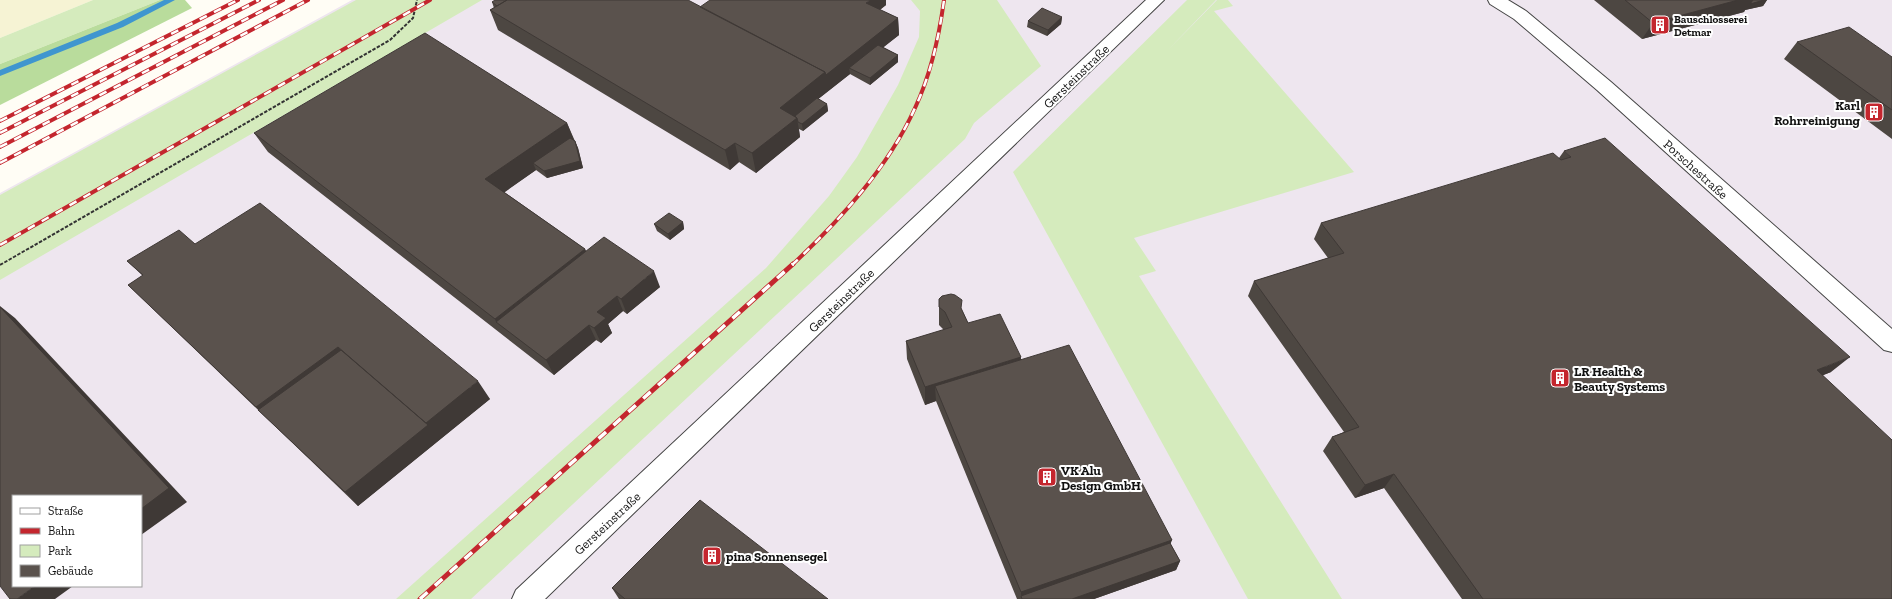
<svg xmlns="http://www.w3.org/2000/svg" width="1892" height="599" viewBox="0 0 1892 599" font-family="'Zilla Slab',serif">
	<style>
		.industrial { fill: #eee6ef; fill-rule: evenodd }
		.farmland { fill: #f6f3d4 }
		.green { fill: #d5ebbd }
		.forest { fill: #b9dc9c }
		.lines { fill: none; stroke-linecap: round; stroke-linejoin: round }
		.stream { fill: #3f96cf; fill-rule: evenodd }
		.minor-casing { stroke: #444; stroke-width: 2 }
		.path { stroke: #333; stroke-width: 2; stroke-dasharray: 3.5 1.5; stroke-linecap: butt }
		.minor { fill: #fff; fill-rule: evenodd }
		.rail-far1-casing { stroke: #c4262e; stroke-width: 4 }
		.rail-casing { stroke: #c4262e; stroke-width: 5 }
		.rail-far1 { stroke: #fff; stroke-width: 2.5; stroke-dasharray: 8; stroke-linecap: butt }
		.rail { stroke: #fff; stroke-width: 3.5; stroke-dasharray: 10; stroke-linecap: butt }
		.wall { fill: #4d4742 }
		.shaded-wall { fill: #3f3936 }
		.building { fill: #5a524d; stroke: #3f3936 }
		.labels { text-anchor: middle; stroke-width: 4; stroke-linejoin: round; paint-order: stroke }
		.far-poi-label { font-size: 11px; font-weight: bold; fill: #111; stroke: #fff; text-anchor: start }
		.street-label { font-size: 13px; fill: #111; stroke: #fff }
		.poi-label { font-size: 13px; font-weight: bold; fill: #111; stroke: #fff; text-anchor: start }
	</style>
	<rect width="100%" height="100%" fill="#fffdf5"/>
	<path class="industrial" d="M352,0H1892V599H0V193ZM13,496H141V586H13Z"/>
	<path class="farmland" d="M0,0H93L0,38Z"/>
	<path class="green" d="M93,0H160L0,64V38Z
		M356,0H482L0,280V195Z
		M911,0H997L1041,66L974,123L965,139L471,599H396L766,268L829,196L857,157L898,85L919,37L920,11Z
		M1187,0H1216L1167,51L1217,0H1228L1233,6L1214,11L1354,172L1134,238L1156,271L1139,276L1342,599H1248L1013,172Z"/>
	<path class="forest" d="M160,0H185L192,8L0,105V64Z"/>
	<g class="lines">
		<path class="stream" d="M164,0H175L123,27L0,76V70L117,23Z"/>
		<defs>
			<path id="minor" d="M1146,0H1164L545,599H512L516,590Z
				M1488,0H1508L1526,11L1611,82L1892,329V352L1884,350L1597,90L1514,19L1490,4Z"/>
		</defs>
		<use href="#minor" class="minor-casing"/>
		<path class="path" d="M0,265L390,40L413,18L417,0"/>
		<use href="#minor" class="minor"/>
		<defs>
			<path id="rail-far1" d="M0,121L238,0
				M0,133L259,0
				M0,147L283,0
				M0,163L308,0
				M0,245L430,0
				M792,265C839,221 888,168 915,108C931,74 939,37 944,0"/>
			<path id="rail" d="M420,599L793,264"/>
		</defs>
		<use href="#rail-far1" class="rail-far1-casing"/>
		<use href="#rail" class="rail-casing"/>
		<use href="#rail-far1" class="rail-far1"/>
		<use href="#rail" class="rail"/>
	</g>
	<path class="wall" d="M1594,0H1767L1763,6L1745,10L1744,12L1642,39Z
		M492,2L700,7L886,5L880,10L898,18L899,35L883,47L898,55V62L870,85L850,74L818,99L827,104L828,111L803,131L799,129L800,137L756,173L739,162L730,170L498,30L490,10L494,8Z
		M1062,17L1061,24L1047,36L1027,27L1028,21Z
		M1797,42L1892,57V139L1784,59Z
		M567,123L578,148L583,168L547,178L536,170L504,192L585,249L586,251L660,287L627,314L623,311L608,324L612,333L601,343L596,340L554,375L268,152L254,133Z
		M1564,151L1831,372L1823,375L1892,599H1462L1384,488L1355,498L1323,451L1332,437L1344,432L1248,296L1254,281L1328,258L1314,239L1321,223L1559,158Z
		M683,222L684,229L670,240L657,231L654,224Z
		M195,244L490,399L358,506L128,285L143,276L127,261Z
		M939,307L961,308L968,323L1021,357V360L1172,540L1170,543L1180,561L1176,570L1094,599H1017L936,401L925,405L907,359L906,341L944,330L939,325Z
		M612,588L828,599H619Z"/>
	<path class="shaded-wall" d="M870,0H886V5L867,19L866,3Z
		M1738,0H1767L1763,6L1745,10L1744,12L1642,39L1653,23Z
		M1062,17L1061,24L1047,36L1048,30Z
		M898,18L899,35L855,70L849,68L850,74L793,119L780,108L825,72Z
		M898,55V62L870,85V78Z
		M827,104L828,111L803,131L802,124Z
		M797,118L800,137L756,173L752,153Z
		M567,123L575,143L533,163L536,170L495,199L485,179Z
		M575,141L578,148L583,168L547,178L544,171Z
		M735,143L739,162L730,170L725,150Z
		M683,222L684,229L670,240L668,234Z
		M585,249L593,267L496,322L495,319Z
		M654,271L660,287L627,314L621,299Z
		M617,296L623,311L608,324L612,333L601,343L594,328L597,312Z
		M0,306L15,318L187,502L141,535V509L0,307Z
		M589,325L596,340L554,375L546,360Z
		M338,347L353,365L273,424L256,407Z
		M1021,357L1019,375L935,386L936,401L925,405V387Z
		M1850,357L1831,372L1799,385L1817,370Z
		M478,381L490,399L358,506L345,492L428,425L426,423Z
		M1394,474L1384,488L1355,498L1365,485Z
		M1172,540L1167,553L1021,596V592Z
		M1180,561L1176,570L1094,599H1072Z
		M35,586H73L55,599H17Z"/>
	<path class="building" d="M495,0H507L497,6L492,2Z
		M507,0H688L825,72L780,108L797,118L752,153L735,143L725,150L490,10Z
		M710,0H870L866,3L898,18L826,75L825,72L700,7Z
		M1625,0H1738L1653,23Z
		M1753,0H1764L1750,4Z
		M1042,8L1062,17L1048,30L1028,21Z
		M1849,27L1892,57V110L1797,42Z
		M425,33L567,123L485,179L585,249L495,319L254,133Z
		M878,45L898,55L870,78L849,68Z
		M817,98L827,104L802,124L798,122L797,118L795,116Z
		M570,138L575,141L580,161L544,171L533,163Z
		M1605,138L1850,357L1817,370L1892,440V599H1483L1394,474L1365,485L1332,437L1359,427L1254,281L1344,253L1321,223L1553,153L1561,160L1571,157L1564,151Z
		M260,203L478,381L426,423L338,347L256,407L128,285L143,275L127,261L179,230L195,244Z
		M669,213L683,222L668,234L654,224Z
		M604,237L654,271L621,299L617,296L597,312L606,318L594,328L589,325L546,360L496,322Z
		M951,294L955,295L962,300L961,308L968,323L1000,314L1021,357L925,387L906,341L952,327L945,312L939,307V299L942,296Z
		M0,307L169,488L141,509V496H13V586H35L17,599H10L0,586Z
		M1069,345L1172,540L1021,592L935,386Z
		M341,350L428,425L345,492L258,410Z
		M700,500L828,599H625L612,588Z
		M1170,543L1180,561L1072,599H1022L1021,596Z"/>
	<defs>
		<symbol id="building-square" viewBox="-11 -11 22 22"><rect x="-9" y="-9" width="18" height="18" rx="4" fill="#c4262e" stroke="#fff"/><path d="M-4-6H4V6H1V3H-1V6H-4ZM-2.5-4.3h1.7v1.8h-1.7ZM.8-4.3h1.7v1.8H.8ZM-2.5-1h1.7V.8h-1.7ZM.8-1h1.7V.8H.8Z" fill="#fff"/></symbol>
	</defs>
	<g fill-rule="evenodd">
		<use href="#building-square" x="1649" y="14" width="22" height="22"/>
		<use href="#building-square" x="1863" y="101" width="22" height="22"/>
		<use href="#building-square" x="1549" y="367" width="22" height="22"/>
		<use href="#building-square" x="1036" y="466" width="22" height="22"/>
		<use href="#building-square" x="701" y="545" width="22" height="22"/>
	</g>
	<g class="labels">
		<g class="far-poi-label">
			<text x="1674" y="23">Bauschlosserei<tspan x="1674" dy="13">Detmar</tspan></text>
		</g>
		<g class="street-label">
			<text transform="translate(1076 76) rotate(-44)" y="5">Gersteinstraße</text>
			<text transform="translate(1696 169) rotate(42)" y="5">Porschestraße</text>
			<text transform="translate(841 300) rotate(-44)" y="5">Gersteinstraße</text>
			<text transform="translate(607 523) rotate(-43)" y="5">Gersteinstraße</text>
		</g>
		<g class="poi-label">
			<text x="1860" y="110" text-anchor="end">Karl<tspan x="1860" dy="15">Rohrreinigung</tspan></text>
			<text x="1574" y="376">LR Health &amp;<tspan x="1574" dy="15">Beauty Systems</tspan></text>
			<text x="1061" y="475">VK Alu<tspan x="1061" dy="15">Design GmbH</tspan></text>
			<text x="726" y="561">pina Sonnensegel</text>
		</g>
	</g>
	<rect x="12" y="495" width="130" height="92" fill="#ffffff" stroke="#a0a0a0"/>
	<rect x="20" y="508" width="20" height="6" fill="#ffffff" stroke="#a0a0a0"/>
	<text x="48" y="515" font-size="12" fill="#111111">Straße</text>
	<rect x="20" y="528" width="20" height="6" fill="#c4262e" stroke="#a0a0a0"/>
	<text x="48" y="535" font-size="12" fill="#111111">Bahn</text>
	<rect x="20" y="545" width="20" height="12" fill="#d5ebbd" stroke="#a0a0a0"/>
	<text x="48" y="555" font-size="12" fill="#111111">Park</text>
	<rect x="20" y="565" width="20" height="12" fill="#5a524d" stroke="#a0a0a0"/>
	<text x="48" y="575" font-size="12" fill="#111111">Gebäude</text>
</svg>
